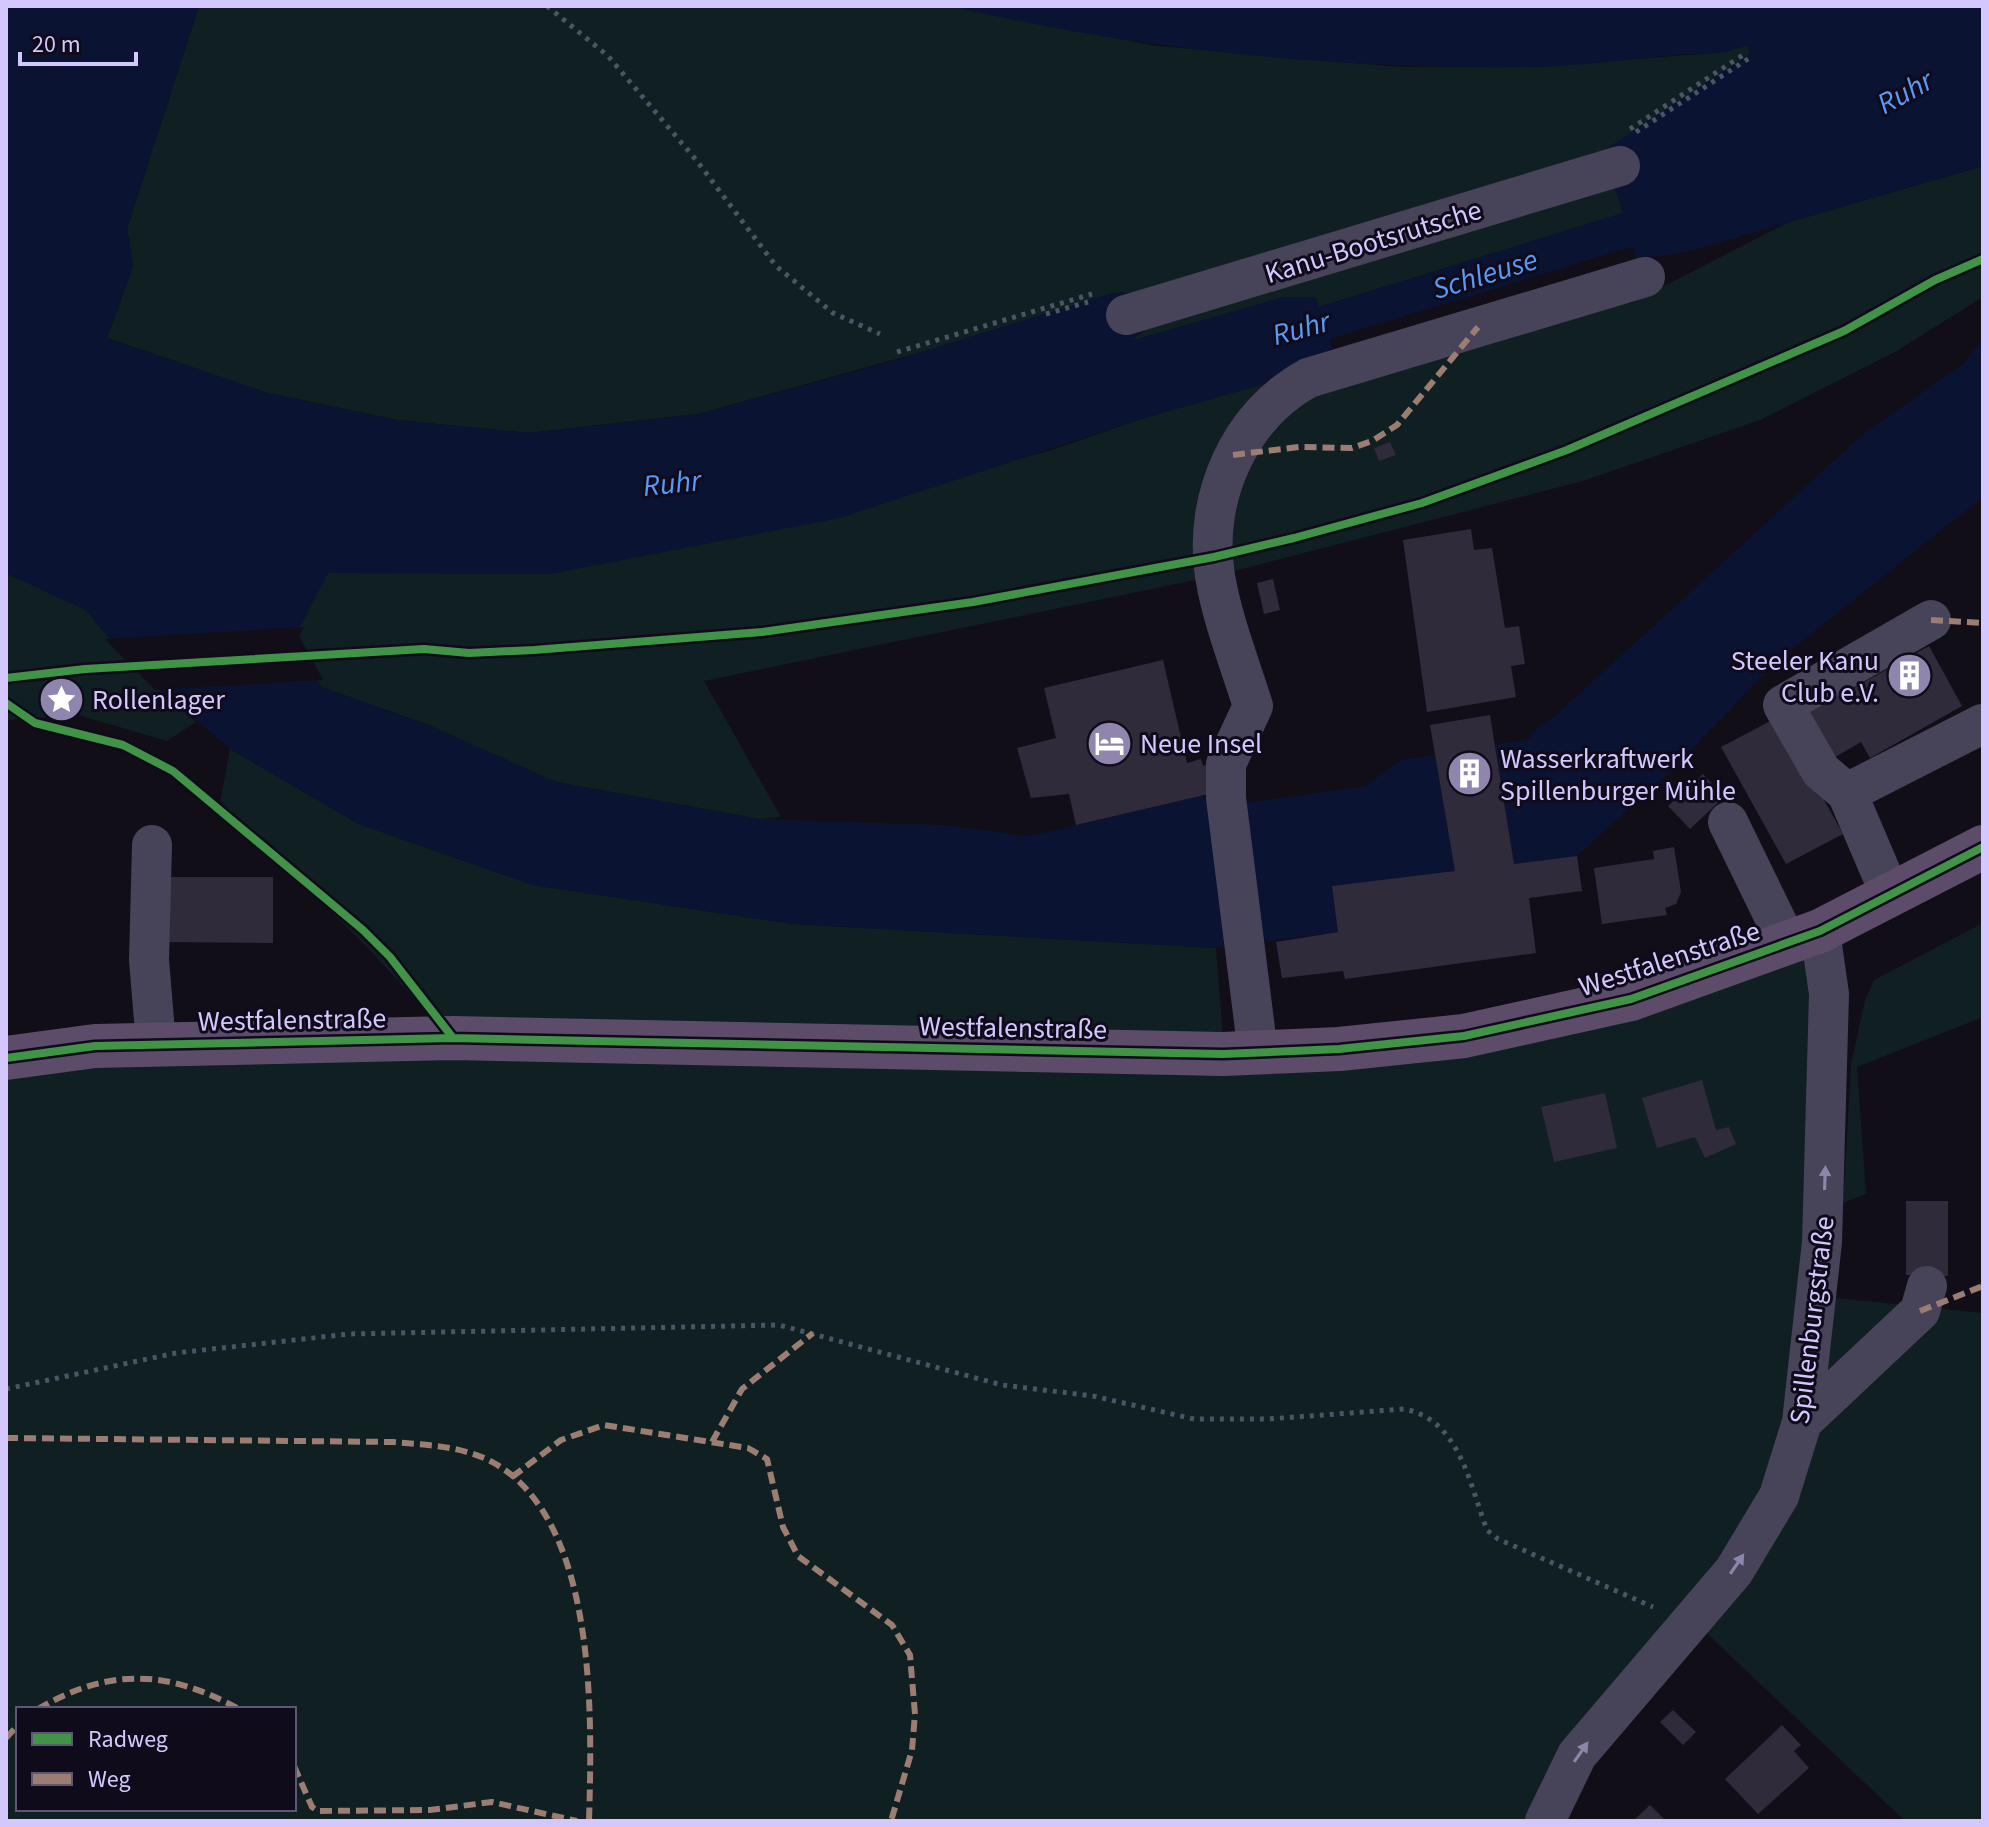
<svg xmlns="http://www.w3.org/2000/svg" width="1989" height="1827" viewBox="0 0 1989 1827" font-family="'Source Sans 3',sans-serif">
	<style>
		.green { fill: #0f1f22; fill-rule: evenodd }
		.water { fill: #0a1332; fill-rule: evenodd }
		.pier { fill: #110e18 }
		.building { fill: #302b3b }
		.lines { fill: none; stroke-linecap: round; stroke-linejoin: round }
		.path { stroke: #4b5564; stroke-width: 5; stroke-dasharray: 4 6; stroke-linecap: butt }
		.minor { stroke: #474358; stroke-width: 40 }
		.major { stroke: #5c4c6a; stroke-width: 44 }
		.quiet { stroke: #9b7d72; stroke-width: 6; stroke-dasharray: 12 6; stroke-linecap: butt }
		.cycleway-casing { stroke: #100b1b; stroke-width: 13 }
		.cycleway { stroke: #419447; stroke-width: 8 }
		.oneway { fill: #8e85aa }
		.labels { text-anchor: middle; stroke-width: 6; stroke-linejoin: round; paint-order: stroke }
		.street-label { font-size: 28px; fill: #d4c7fd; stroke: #100b1b }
		.poi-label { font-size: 28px; fill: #d4c7fd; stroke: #100b1b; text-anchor: start }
		.water-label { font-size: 30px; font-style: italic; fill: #589afa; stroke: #100b1b }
	</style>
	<rect width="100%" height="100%" fill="#110e18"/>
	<path class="green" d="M199,6H951L1156,46L1400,67H1535L1725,52L1748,45L1750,54L1602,152L1538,181L698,414L528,433L397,420L268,393L107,338L133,266L127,228Z
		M1983,166V297L1895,352L1760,420L1583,481L1215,576L704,681L781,817L760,819L556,782L426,724L321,687L295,636L328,572L550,574L1049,451L1141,419L1607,283L1631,303L1789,222Z
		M1613,183L1624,213L1319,307L1130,341L1177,306Z
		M6,573L86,610L128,661L196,722L167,741L78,715L6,720Z
		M230,749L359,824L533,885L793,924L1216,948L1224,1049L450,1037L366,946L220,803Z
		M1983,923V1017L1857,1067L1866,1194L1843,1203L1851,1064L1865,1000L1874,980Z
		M1818,932L1817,1296L1983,1313V1821H1905L1699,1626L1539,1821H6V1060L1339,1053ZM18,1709H294V1809H18Z"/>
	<path class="water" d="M6,6H199L127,228L133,266L107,338L268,393L397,420L528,433L698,414L879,365L1112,293L1171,292L1602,152L1750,54L1747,45L1725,52C1660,54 1596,66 1531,67C1336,69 1140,51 951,6H1983V166L1687,252L1636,259L1633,247L1615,252L1330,339L1332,348L1304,368L1271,382L1141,419L840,518L550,574L328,573L295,635L321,687L426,724L556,782L760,819L944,825L1030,836L1201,796L1217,807L1365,786L1401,760L1435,755L1455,871L1333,886L1338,932L1216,948L793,924L533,885L359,824L230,749L128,661L86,610L6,573ZM1613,183L1623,213L1319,307L1315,297H1283L1130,341L1177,306Z
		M1983,339V497L1777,661L1671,771L1577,856L1514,864L1495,745L1530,738L1531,733L1557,714L1863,434L1963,364Z"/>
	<path class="pier" d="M304,627L299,636L323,680L155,690L105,639Z"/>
	<path class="building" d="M1390,442L1396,455L1379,461L1374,448Z
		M1471,529L1474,550L1492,548L1505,628L1519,626L1525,664L1511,666L1516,697L1427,712L1403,540Z
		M1273,579L1280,610L1264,614L1257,583Z
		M1929,646L1962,706L1870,758L1861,742L1830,760L1807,714Z
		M1163,660L1187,763L1201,759L1203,766L1211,763L1213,793L1076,825L1069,794L1031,798L1017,748L1056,738L1044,688Z
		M1490,715L1514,864L1577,856L1582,891L1529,898L1536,953L1345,979L1343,971L1282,978L1276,942L1338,932L1332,886L1455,871L1430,725Z
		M1778,717L1843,834L1786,864L1721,747Z
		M1703,774L1724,797L1690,829L1668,806Z
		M1674,847L1681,892L1676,904L1665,908L1667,915L1602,924L1594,868L1654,859L1653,851Z
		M156,877H273V943L158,942Z
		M1702,1080L1716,1130L1729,1127L1736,1144L1705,1158L1695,1137L1657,1148L1642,1098Z
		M1605,1093L1617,1148L1554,1162L1541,1107Z
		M1906,1201H1948V1276L1906,1275Z
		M1673,1710L1696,1732L1683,1745L1660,1722Z
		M1782,1725L1801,1745L1794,1751L1809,1768L1758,1814L1725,1779Z
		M1650,1805L1666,1821H1633Z"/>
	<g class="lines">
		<path class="path" d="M547,6L608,56L697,161L776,266L833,313L880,334
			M1630,129L1746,53
			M1636,132L1751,57
			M1046,314L1088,302
			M897,352L1092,294
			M6,1389L176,1353L349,1334L779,1325L1002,1385L1093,1396L1194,1419H1268L1404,1409C1460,1420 1469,1483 1487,1530L1498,1539L1653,1607"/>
		<path class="minor" d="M1126,315L1620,166
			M1847,793L1821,771L1783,705L1931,620
			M1728,822L1787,943
			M152,845L149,960L156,1044
			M1891,896L1847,793L1982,724
			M1258,1053L1226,798V764L1253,706C1240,664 1222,619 1215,576C1203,498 1239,416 1308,378L1645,277
			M1802,1422L1920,1311L1927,1286
			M1545,1821L1577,1755L1734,1571L1779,1496L1802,1422L1822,1242L1829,994L1820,931"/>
		<path class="major" d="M6,1058L95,1046L453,1038L1223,1054L1339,1049L1464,1036L1631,999L1820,931L1983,847"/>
		<path class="quiet" d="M1233,455L1299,447L1352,448L1372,441L1397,425L1478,327
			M1931,620L1983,623
			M1920,1311L1983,1286
			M6,1438L393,1442C427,1445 464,1446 494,1463C598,1522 592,1718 589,1821
			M712,1442L742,1389L813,1333
			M512,1477L561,1440L604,1425L748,1448L767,1459L783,1527L798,1556L892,1625L910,1655L915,1714L912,1750L891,1821
			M38,1709C110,1667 168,1670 239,1709
			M6,1738L18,1725
			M294,1766L312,1807L318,1811L430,1810L492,1802L577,1821"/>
		<defs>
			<path id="cycleway" d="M6,678L85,669L424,649L469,653L534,650L762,632L973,602L1214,557L1294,538L1422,503L1567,450L1844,331L1935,280L1983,259
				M6,703L35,723L123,745L173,771L363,930L390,957L453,1038
				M6,1058L95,1046L453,1038L1223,1054L1339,1049L1464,1036L1631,999L1820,931L1983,847"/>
		</defs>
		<use href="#cycleway" class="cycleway-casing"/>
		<use href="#cycleway" class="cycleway"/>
	</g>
	<defs><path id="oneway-solid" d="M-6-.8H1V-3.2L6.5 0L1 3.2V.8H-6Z" transform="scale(2)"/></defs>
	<g class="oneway">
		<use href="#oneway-solid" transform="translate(1825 1178) rotate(-88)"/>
		<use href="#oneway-solid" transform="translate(1737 1564) rotate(-56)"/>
		<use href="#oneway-solid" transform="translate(1581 1752) rotate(-55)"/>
	</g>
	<defs>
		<symbol id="building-disc" viewBox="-11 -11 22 22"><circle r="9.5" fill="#9086ad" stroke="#100b1b"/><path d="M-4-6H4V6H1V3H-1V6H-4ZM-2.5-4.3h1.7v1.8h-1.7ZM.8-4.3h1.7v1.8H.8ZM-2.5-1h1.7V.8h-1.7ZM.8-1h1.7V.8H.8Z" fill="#fff"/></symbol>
		<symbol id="sight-disc" viewBox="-11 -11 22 22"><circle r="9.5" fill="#9086ad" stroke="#100b1b"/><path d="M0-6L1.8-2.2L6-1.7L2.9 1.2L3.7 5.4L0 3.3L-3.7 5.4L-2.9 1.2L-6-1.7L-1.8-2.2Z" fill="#fff"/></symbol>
		<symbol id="hotel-disc" viewBox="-11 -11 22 22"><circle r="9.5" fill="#9086ad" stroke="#100b1b"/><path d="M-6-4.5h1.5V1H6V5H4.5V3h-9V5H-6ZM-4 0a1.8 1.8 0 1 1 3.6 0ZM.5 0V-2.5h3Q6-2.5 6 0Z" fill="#fff"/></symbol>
	</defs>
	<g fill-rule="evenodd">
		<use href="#building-disc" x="1884" y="650" width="51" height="51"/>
		<use href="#sight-disc" x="36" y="674" width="51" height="51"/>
		<use href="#hotel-disc" x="1084" y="718" width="51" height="51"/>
		<use href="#building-disc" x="1444" y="748" width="51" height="51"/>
	</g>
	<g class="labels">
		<g class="street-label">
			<text transform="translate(1373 241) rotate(-17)" y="10">Kanu-Bootsrutsche</text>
			<text transform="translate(1669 958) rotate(-18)" y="10">Westfalenstraße</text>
			<text transform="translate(292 1019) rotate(-1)" y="10">Westfalenstraße</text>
			<text transform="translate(1013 1027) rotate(1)" y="10">Westfalenstraße</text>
			<text transform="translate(1811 1320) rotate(-83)" y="10">Spillenburgstraße</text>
		</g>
		<g class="poi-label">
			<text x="1879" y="670" text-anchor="end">Steeler Kanu<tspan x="1879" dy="32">Club e.V.</tspan></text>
			<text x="92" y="709">Rollenlager</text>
			<text x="1140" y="753">Neue Insel</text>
			<text x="1500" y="768">Wasserkraftwerk<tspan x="1500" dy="32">Spillenburger Mühle</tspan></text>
		</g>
		<g class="water-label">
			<text transform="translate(1905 92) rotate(-29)" y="10">Ruhr</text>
			<text transform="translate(1485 274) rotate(-17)" y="10">Schleuse</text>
			<text transform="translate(1301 328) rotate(-15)" y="10">Ruhr</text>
			<text transform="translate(672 483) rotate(-6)" y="10">Ruhr</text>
		</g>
	</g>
	<rect width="1989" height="1827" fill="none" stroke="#d4c7fd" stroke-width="16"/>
	<rect x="16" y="1707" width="280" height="104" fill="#100b1b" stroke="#5e5675" stroke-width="2"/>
	<rect x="32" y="1733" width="40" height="12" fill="#419447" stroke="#5e5675" stroke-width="2"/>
	<text x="88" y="1747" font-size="24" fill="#d4c7fd">Radweg</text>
	<rect x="32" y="1773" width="40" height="12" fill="#9b7d72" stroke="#5e5675" stroke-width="2"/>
	<text x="88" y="1787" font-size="24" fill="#d4c7fd">Weg</text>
	<path d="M20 52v12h116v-12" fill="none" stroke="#d4c7fd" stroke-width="4"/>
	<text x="32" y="52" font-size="24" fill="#d4c7fd" stroke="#100b1b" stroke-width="6" paint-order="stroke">20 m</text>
</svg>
